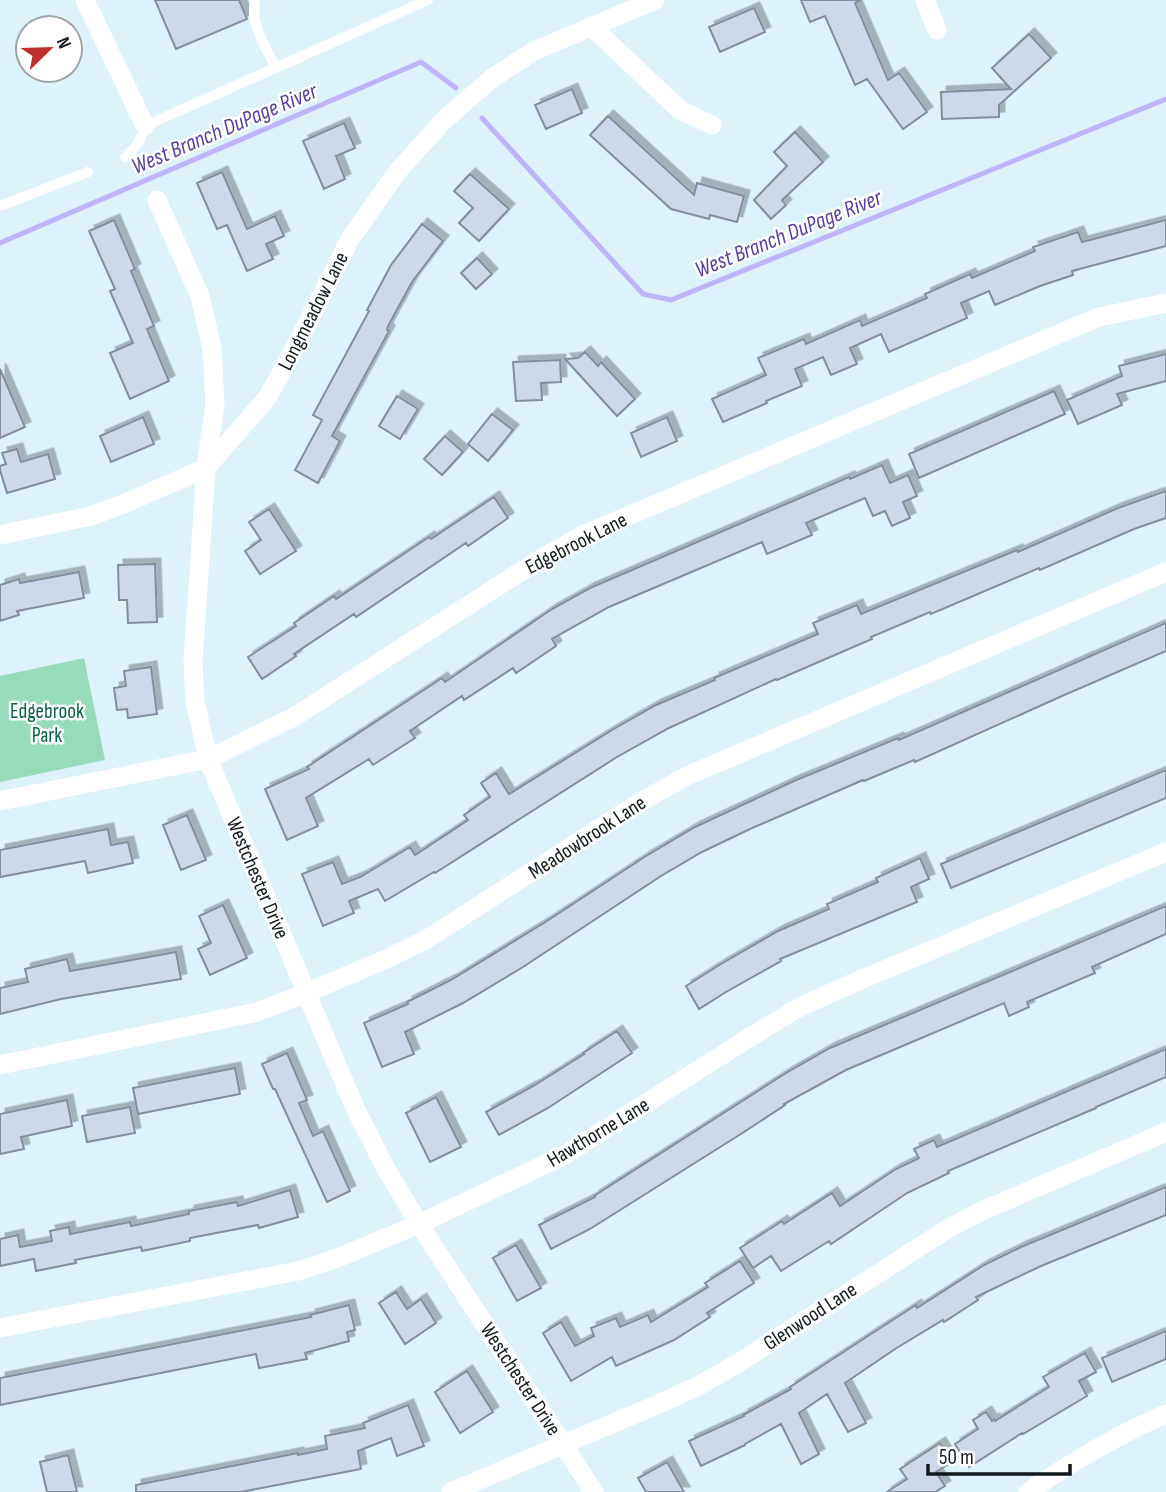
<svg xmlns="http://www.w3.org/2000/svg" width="1166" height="1492" viewBox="0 0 1166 1492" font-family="'Sofia Sans Condensed',sans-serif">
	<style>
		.green { fill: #97dbbb }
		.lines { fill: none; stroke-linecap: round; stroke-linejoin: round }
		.stream { stroke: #bfb4fa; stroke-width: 5 }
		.building { fill: #ced8e8; stroke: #848d9c; stroke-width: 2; filter: url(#shadow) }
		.lane { stroke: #fff; stroke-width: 10 }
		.street { stroke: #fff; stroke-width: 19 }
		.labels { text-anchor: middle; stroke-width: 5; stroke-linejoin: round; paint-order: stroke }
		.street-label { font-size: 21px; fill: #12191c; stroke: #fff }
		.park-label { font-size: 21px; fill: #0a6245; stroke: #fff }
		.water-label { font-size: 23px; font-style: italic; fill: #573ea0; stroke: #fff }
	</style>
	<defs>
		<filter id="shadow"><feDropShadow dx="5.5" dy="-5.5" stdDeviation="0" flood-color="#0004"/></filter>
	</defs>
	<rect width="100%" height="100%" fill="#def2fc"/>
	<path class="green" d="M84,658L105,760L0,782V676Z"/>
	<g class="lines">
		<path class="stream" d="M482,118L643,294L671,300L1166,99
			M0,243L421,62L456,88"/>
	</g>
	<path class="building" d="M155,0H239L247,19L176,49Z
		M801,0H861L855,3L888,80L899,73L927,112L903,129L867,79L855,85L825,16L810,22Z
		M754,8L765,32L720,52L709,27Z
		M1029,34L1051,58L999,105V117L942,119L941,92L1011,89L992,68Z
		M572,89L582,113L546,129L535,105Z
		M608,116L694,195L697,183L744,196L737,222L710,215L709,219L671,209L590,135Z
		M344,123L355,148L336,156L345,179L324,189L303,141Z
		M795,132L823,162L782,200L786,205L771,219L754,200L787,166L774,152Z
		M222,172L247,229L275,216L284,236L266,244L273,259L247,271L227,225L217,229L197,183Z
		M470,174L509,209L479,241L459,223L473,208L454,191Z
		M114,220L135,269L131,271L154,326L147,329L169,381L130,399L110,353L133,343L110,291L115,289L89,231Z
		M1166,220V246L1072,271L1073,275L1040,286L995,305L989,291L961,303L967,318L889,352L881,334L850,348L857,364L831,375L823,357L795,369L802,386L766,401L767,403L723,422L712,399L766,375L758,358L804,339L806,344L860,320L862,326L927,298L925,294L970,274L972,278L1035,251L1033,247L1078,232L1082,242Z
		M422,224L443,241L412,282L388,326L387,330L389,331L332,436L340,441L318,483L295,470L322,420L313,415L369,311L367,310L391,265Z
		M477,258L492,274L476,289L461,273Z
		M585,352L598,366L601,362L635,399L617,416L565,359L578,358Z
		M1166,354V381L1117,394L1122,405L1078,424L1067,400L1122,376L1119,366Z
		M560,360L561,382L541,383L542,400L516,401L513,362Z
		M0,369L25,427L0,438Z
		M1054,391L1065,414L919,478L909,454Z
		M397,396L418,409L400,439L379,426Z
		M492,414L513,430L488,461L468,444Z
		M143,417L154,444L111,462L100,436Z
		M667,417L677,441L641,457L631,433Z
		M445,436L463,452L442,475L424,459Z
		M17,449L21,462L48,454L55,479L7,493L0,470V466L6,464L2,453Z
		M882,465L890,483L908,475L917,496L903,502L910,518L892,526L885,511L873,516L865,498L806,523L812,535L767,554L762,542L609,607L552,639L556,646L516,673L513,668L464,700L462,696L410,731L415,738L373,765L369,759L306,798L318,826L287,840L265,789L309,769L307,767L442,678L445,682L552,609L590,588L849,477L850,479Z
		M1166,491V518L1134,529L1040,570L1039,568L931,614L930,612L871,637L872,639L777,680L776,679L669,728L617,757L435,873L434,872L385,901L378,889L349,901L354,913L323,926L302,874L333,862L342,884L360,877L410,847L415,855L468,820L464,815L490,797L481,783L496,773L509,794L612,730L656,705L715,680L714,678L818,634L813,623L857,605L861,614L1017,550L1018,552L1118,508Z
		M494,497L508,518L468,546L466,543L356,617L354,614L294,654L296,656L262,679L248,657L296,626L294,623L334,596L336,599L429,537L431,539Z
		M269,509L296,551L260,574L245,551L261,540L249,522Z
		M155,564L157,622L128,623L127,600H119L118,565Z
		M79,572L84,598L17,611L19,615L0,621V585L19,579L20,583Z
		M1166,623V651L1062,696L915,762L914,760L864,781L863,780L750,829L702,852L661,876L523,967L463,1003L405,1032L414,1054L382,1067L364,1023L408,1004L407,1002L451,980L547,921L646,856L695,827L794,781L898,738L899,740Z
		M151,667L157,714L128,718L127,709L117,710L114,688L126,686L124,671Z
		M1166,770V798L951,888L941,864Z
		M187,815L206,860L181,870L163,825Z
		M108,829L111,845L128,842L133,863L88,873L85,861L0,877V850Z
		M920,858L929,879L911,887L917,902L780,959L781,961L726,992L699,1009L686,986L721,964L778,931L829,909L827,904L878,882L876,878Z
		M223,905L247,958L210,975L198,949L211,943L199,916Z
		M1166,906V934L1092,967L1095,973L1027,1002L1029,1007L1009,1016L1004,1003L846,1070L784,1104L785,1105L744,1132L590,1229L551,1249L539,1225L595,1197L594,1196L786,1073L830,1048Z
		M176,952L181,979L61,999L0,1014V988L28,982L25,969L67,959L70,971Z
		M617,1031L632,1053L548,1108L499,1135L486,1112L535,1085L584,1054L583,1053Z
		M1166,1049V1077L1096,1107V1108L948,1171L949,1173L907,1193L831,1244L829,1241L781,1271L771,1256L753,1268L740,1248L782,1221L784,1224L832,1193L840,1206L896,1169L919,1158L914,1149L934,1140L937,1147Z
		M287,1053L307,1100L299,1103L313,1136L323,1131L350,1191L327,1202L275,1089H273L262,1064Z
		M235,1068L240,1094L138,1114L133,1088Z
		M436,1097L461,1147L430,1162L406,1113Z
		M67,1100L72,1126L21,1137L24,1149L0,1154V1114Z
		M130,1107L135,1133L87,1142L82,1116Z
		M1166,1187V1215L1041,1266L976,1297L978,1300L944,1322L943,1320L895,1349L845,1383L866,1423L848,1432L827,1394L799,1413L819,1454L801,1464L781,1424L745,1444V1445L701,1466L689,1441L744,1416L743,1415L791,1389L790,1387L871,1334L916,1305L917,1308L984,1265L1021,1247Z
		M290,1190L298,1217L259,1228L258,1225L190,1238V1241L142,1251L141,1247L75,1260L76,1263L36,1271L34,1259L0,1266V1239L18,1235L20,1247L52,1241L50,1231L69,1227L70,1234L130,1222L131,1226L189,1214V1211L237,1202L238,1206Z
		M516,1245L541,1288L517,1301L493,1258Z
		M740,1261L754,1283L707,1313L710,1317L674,1340L616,1366L612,1357L571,1381L543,1333L561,1322L575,1346L594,1336L591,1328L616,1318L620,1327L648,1315L651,1322L708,1287L705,1283Z
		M396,1292L407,1309L421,1299L436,1323L405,1344L379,1303Z
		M349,1305L355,1330L347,1332L349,1341L305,1353L307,1359L259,1368L256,1354L0,1405V1378L311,1317L310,1315Z
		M1166,1331V1359L1112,1382L1102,1358Z
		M1085,1353L1096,1372L1079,1381L1087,1396L1023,1434L1022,1433L969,1467L955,1444L978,1429L973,1420L986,1412L992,1421L994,1419L995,1421L1049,1387L1043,1377Z
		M467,1371L493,1412L460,1433L435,1392Z
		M408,1405L424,1446L397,1456L391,1438L358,1451L361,1469L241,1492H136V1485L298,1453V1455L327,1449L325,1436L365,1428L363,1423Z
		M940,1443L952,1462L936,1472L945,1486L935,1492H887L907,1479L900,1469Z
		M68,1455L77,1492H47L40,1462Z
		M667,1462L684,1492H646L638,1478Z"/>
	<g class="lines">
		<path class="lane" d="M255,0C250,25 265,46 276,68
			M125,157C136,148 141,140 145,126L428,0
			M0,206L88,172"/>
		<path class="street" d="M85,0L145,126
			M925,0L937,30
			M592,27L680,110L712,125
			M157,200L200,296L212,348L215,404L206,468L193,662L195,701L208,759L355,1108L385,1167L419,1224L594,1492
			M0,535L91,516L126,503L206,468L267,398L297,344L350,239L398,171L443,121L491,79L534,51L655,0
			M0,801L208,759L294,717L539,560L583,535L1099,317L1166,303
			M0,1065L257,1012L306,993L384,960L427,939L642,801L689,775L1166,572
			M0,1328L298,1271L335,1259L419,1224L563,1156L747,1039L798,1008L853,983L1166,852
			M451,1492L661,1403L700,1385L740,1362L949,1228L984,1210L1166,1132
			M1028,1492C1072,1462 1117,1435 1166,1414"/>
	</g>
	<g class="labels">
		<g class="street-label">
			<text transform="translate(313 311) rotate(-63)" y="7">Longmeadow Lane</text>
			<text transform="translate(576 543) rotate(-27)" y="7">Edgebrook Lane</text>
			<text transform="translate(587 837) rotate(-33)" y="7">Meadowbrook Lane</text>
			<text transform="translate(258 878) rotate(67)" y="7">Westchester Drive</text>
			<text transform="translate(598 1132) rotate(-31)" y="7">Hawthorne Lane</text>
			<text transform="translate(810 1316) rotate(-33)" y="7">Glenwood Lane</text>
			<text transform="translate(521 1379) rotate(57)" y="7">Westchester Drive</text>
		</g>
		<g class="park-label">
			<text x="47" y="718">Edgebrook<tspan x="47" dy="24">Park</tspan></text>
		</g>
		<g class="water-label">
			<text transform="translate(224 128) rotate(-23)" y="8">West Branch DuPage River</text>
			<text transform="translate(788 233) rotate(-22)" y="8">West Branch DuPage River</text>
		</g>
	</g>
	<g transform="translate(49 49) rotate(67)"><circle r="33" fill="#ffffff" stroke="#a0a3a4" stroke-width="2"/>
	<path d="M0-5L12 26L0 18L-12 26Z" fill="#be2f2e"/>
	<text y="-10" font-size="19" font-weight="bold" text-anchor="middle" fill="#12191c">N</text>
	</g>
	<path d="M928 1464v10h142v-10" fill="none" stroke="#12191c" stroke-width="3.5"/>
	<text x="939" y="1464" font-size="21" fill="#12191c" stroke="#ffffff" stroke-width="5" paint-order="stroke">50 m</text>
</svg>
